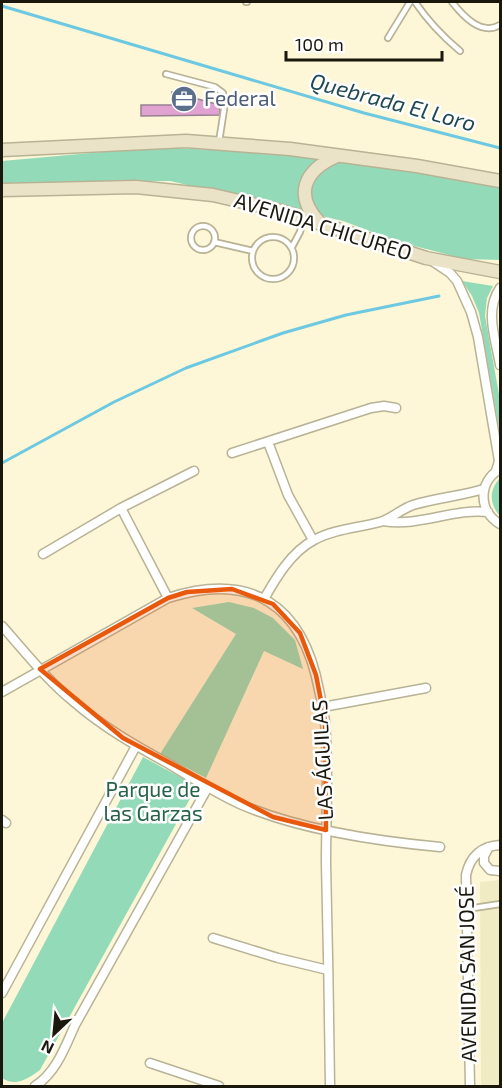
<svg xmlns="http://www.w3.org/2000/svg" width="502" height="1088" viewBox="0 0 502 1088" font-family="'Exo 2',sans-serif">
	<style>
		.built { fill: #f1ebc3 }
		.green { fill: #93dbb8 }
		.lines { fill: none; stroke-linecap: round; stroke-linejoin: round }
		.stream { stroke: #6dc9e1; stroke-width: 3 }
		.building { fill: #dfa2d1; stroke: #997f92; stroke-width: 1.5 }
		.service-casing { stroke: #b8b395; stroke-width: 8 }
		.minor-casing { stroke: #b8b395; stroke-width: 11 }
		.secondary-casing { stroke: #b8b395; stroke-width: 15 }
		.service { stroke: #fff; stroke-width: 4.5 }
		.minor { stroke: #fff; stroke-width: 8 }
		.secondary { stroke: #ebe3c8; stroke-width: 12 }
		.marked { fill: #e8590c; fill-opacity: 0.2; stroke: #e8590c; stroke-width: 4.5; stroke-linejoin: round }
		.labels { text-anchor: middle; stroke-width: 5; stroke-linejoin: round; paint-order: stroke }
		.service-label { font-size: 21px; fill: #4e5e75; stroke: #fff; text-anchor: start }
		.street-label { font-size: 21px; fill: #1a170c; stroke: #fff }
		.park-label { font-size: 21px; fill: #266148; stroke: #fff }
		.water-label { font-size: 22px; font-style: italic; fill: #1e4852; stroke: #fff }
	</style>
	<rect width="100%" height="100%" fill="#fdf7d8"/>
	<path class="built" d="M500,880V1086H481L480,882Z"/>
	<path class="green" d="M158,147L268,153L393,168L500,187V260L465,259L399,242L343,221L170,181L2,183V161Z
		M462,281L493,286L487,298L485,316L500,400V434L479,313L472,296Z
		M500,478V516C489,504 489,490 500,478Z
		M229,602L254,608L273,618L295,640L303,669L264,651L206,778L160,754L236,634L192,608Z
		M143,757L197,786L40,1070C28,1079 15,1087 2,1078V1023Z"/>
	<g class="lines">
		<path class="stream" d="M2,6L364,113L500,148
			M2,463L114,402L186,368L283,333L346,315L439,296"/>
	</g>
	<path class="building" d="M172,92L220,105V115L141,116V105H172Z"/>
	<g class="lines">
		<defs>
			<path id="service" d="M246,2H247
				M415,2C428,21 442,36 460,51
				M452,2C463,16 481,36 500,25
				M388,38L410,2
				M166,74L215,87L223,93L225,103L219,142
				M191 238a12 12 0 1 1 24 0a12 12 0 1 1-24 0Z
				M252 258a21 21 0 1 1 42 0a21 21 0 1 1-42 0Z
				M214,242L253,251
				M292,247L300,232L303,220
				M467,909L500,904"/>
			<path id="minor" d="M432,261L450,273L457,281L471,312L478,337L499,461L496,471
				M500,288C484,311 496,340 500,365
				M268,442L288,495L313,540
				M232,453L371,408L384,406L396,408
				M500,469C478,482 478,511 500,524
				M121,508L168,598
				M383,521C421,527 453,508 488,512
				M43,554L121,508L194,471
				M264,599C276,578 291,552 314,540C334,529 358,528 380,522C391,519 401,509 413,505C436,498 461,496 484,489
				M2,626C25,652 47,680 74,702C103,727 136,746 169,764C192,778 216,793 240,804C299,830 376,841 440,847
				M2,692L168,598C252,571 303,605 319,690C321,700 324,711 325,722C329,768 326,816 326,863C328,937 329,1012 330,1086
				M323,707L426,688
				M2,820L6,823
				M489,847L484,856V863L490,870L500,871
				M213,938L278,958L328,970
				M2,993L136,746
				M150,1063L219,1086
				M35,1086C56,1073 65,1047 75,1025L208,787
				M470,1086L466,875C470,856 482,846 500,845"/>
			<path id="secondary" d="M2,150L186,141L290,149L417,166L500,181
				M2,190L136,187L213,195L282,211L426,258L500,272
				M319,222C293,194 305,170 337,156"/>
		</defs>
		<use href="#service" class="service-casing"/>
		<use href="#minor" class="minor-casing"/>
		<use href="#secondary" class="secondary-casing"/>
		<use href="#service" class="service"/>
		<use href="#minor" class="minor"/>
		<use href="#secondary" class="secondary"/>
	</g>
	<path class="marked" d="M232,589L273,604L300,633L316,675L325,721L326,830L273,817L123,738L40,669L168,598L187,592Z"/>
	<defs>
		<symbol id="office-disc" viewBox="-11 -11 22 22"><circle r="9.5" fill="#5c6f8a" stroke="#fff"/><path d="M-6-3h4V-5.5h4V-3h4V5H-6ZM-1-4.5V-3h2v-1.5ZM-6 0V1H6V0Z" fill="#fff"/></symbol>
	</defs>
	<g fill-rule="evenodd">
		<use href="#office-disc" x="169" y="84" width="30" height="30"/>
	</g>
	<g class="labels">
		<g class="service-label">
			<text x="204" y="106">Federal</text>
		</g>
		<g class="street-label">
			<text transform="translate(323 227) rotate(17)" y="7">AVENIDA CHICUREO</text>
			<text transform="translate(323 760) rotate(-93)" y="7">LAS ÁGUILAS</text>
			<text transform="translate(468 974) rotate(-91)" y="7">AVENIDA SAN JOSÉ</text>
		</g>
		<g class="park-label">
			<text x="153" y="797">Parque de<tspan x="153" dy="24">las Garzas</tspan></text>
		</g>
		<g class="water-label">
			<text transform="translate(393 102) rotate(15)" y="8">Quebrada El Loro</text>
		</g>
	</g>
	<rect width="502" height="1088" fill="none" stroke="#1a170c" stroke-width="6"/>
	<g transform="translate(54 1034) rotate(206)" stroke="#ffffff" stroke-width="4.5" paint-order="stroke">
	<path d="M0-4.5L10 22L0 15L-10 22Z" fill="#1a170c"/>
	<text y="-9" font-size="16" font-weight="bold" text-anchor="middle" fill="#1a170c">N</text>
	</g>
	<path d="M286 51v9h156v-9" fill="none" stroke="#1a170c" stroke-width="3"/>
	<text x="295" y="51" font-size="18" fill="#1a170c" stroke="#ffffff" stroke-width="4.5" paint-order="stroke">100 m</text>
</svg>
